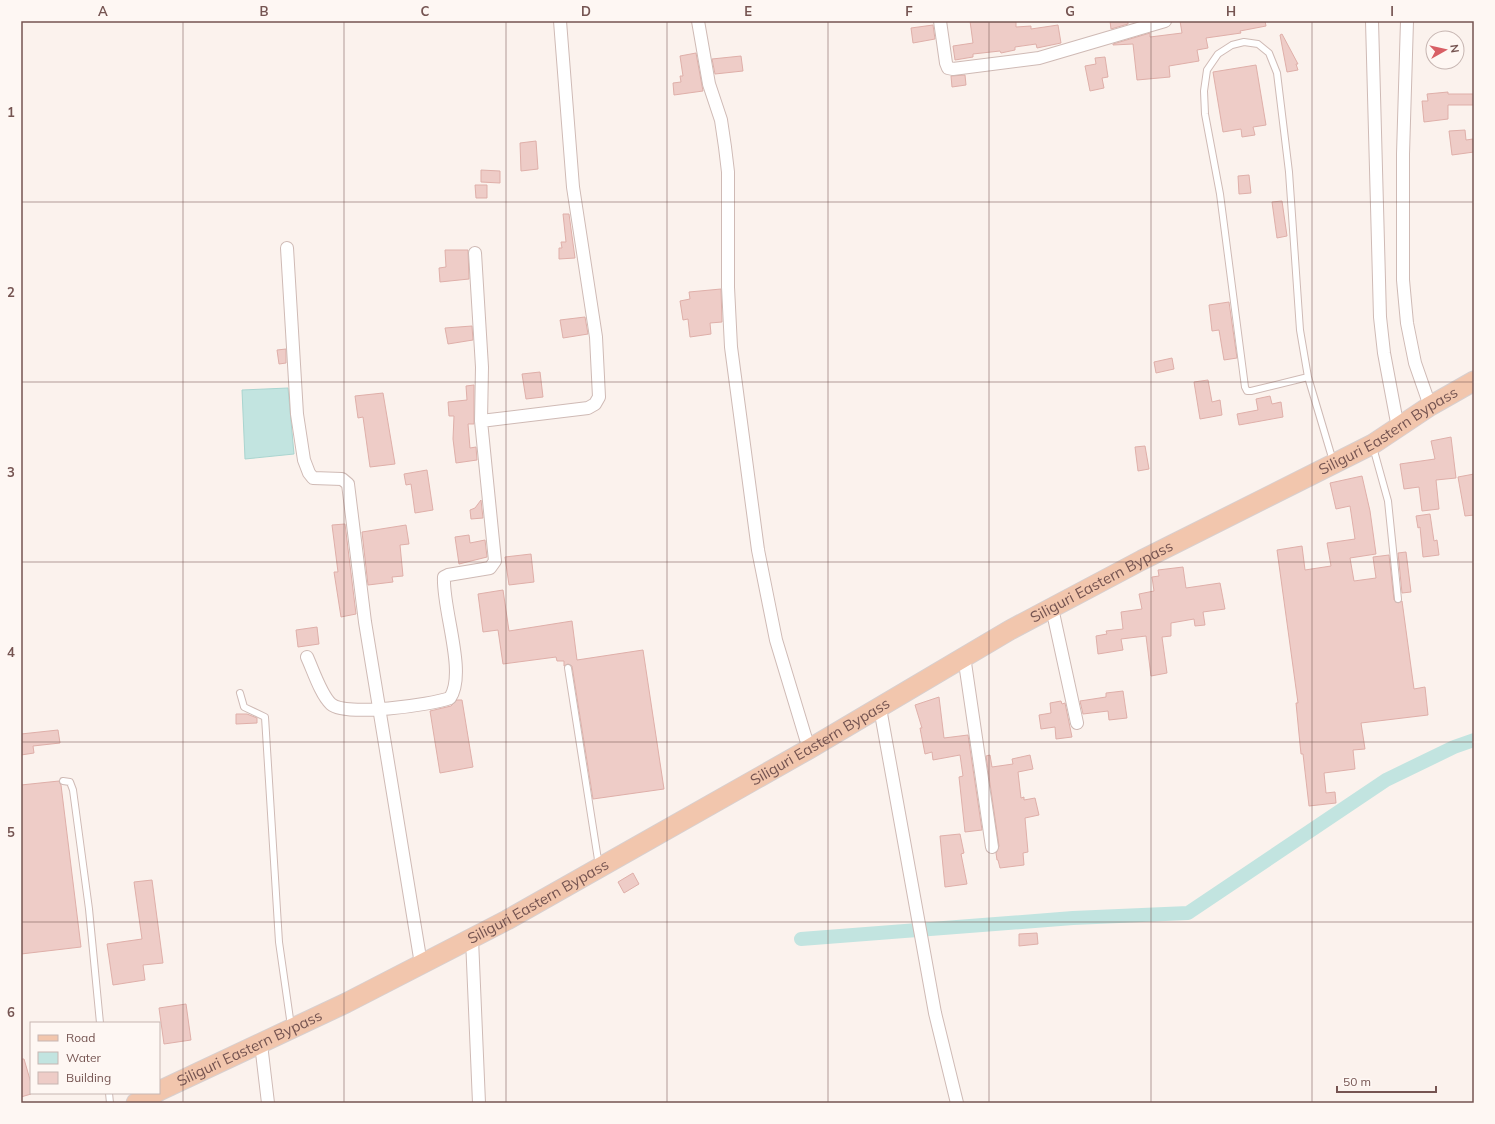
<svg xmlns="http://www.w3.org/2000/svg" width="1495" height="1124" viewBox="0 0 1495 1124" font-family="Mulish,sans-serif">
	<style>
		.water { fill: #c2e4e0; stroke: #aad5d0 }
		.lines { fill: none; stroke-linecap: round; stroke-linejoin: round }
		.canal { stroke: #c2e4e0; stroke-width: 14 }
		.building { fill: #eeccc7; stroke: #dfafa9 }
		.lane-casing { stroke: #cfbab5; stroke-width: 8 }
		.street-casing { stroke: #cfbab5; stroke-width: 14 }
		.primary-casing { stroke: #d8cfce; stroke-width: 21 }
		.lane { stroke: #fff; stroke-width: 6 }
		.street { stroke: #fff; stroke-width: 12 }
		.primary { stroke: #f2c6ad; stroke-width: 19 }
		.grid { fill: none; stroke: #755451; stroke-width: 1; stroke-opacity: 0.55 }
		.labels { text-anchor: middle; stroke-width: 3.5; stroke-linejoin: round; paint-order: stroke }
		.street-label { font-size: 15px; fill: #755451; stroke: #fef7f3 }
		.neatline { fill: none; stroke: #755451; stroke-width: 1.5 }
		.grid-label { font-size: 13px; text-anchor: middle; font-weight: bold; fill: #755451 }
	</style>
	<rect width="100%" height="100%" fill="#fbf2ed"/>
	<path class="water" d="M288,388L294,454L245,459L242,390Z"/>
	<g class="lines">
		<path class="canal" d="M801,939L1073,918L1188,913L1386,780L1454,747L1474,740"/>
	</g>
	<path class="building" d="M970,21H1016V27L1031,26V29L1058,25L1061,43L1037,48L1036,44L1015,47V50L1001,53L1000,51L973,54V57L955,60L953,46L973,43Z
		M1110,21H1128V24L1111,29Z
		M1180,21H1265L1266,26L1240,31L1241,33L1206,38L1208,48L1197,50L1199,61L1169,66L1170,77L1137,80L1133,44L1113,45V44L1150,33V37L1182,33Z
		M933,25L935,39L913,43L911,28Z
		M1282,34L1298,64H1296L1298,70L1287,72L1280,35Z
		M696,53L703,91L674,95L673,83L681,82L680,76H683L680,56Z
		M741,56L743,71L715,74L712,59Z
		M1105,57L1108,77L1102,78L1104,88L1090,91L1085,66L1096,64L1095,58Z
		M1256,65L1266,125L1253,127L1255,135L1242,137L1241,129L1223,132L1213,72Z
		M965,75L966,85L952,87L951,76Z
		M1448,92V94H1474V105H1448V119L1424,122L1422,101H1428L1427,94Z
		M1465,130L1466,140L1473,139L1474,152L1452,155L1449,131Z
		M536,141L538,169L521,171L520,143Z
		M481,170L500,171V183L481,182Z
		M1249,175L1251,193L1239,194L1238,176Z
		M475,185H487V198H476Z
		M1282,201L1287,236L1277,238L1272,202Z
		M563,214H569L575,258L559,259V248H562L561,242H566Z
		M445,250H468L469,279L440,282L439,268L446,267Z
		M721,289L722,322L710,323L711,334L690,337L688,319L683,320L680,301L690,299L689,292Z
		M1229,302L1237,358L1224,360L1219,330L1212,331L1209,305Z
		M585,317L588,334L563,338L560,320Z
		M472,326L473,340L448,344L445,328Z
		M286,349V363L279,364L277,350Z
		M1172,358L1174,369L1156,373L1154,362Z
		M540,372L543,397L526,399L522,374Z
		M1208,380L1212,402L1220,400L1222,415L1200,419L1194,382Z
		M474,385V424H468L470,448L476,447L477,460L456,463L453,439L454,416H449L448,402L467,400L466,386Z
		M383,393L395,464L370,467L363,417L358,418L355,396Z
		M1270,396L1272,404L1281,402L1283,417L1239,425L1237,414L1258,410L1256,399Z
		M1451,437L1456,478L1436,480L1439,509L1422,511L1419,487L1404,489L1400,464L1435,459L1431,441Z
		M1145,446L1149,469L1138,471L1135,447Z
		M427,470L433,510L415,513L411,484L406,485L404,474Z
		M1474,474V515L1465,516L1458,477Z
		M1362,476L1370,511L1376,554L1350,558L1354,581L1376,578L1373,557L1389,555L1394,600L1398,603L1402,601L1414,689L1425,687L1428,715L1361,723L1365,749L1353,750L1355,769L1324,773L1326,793L1335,792L1336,803L1309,806L1303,754H1301L1299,734L1296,703H1298L1277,550L1302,546L1305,570L1331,566L1327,543L1355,539L1350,506L1336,509L1330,483Z
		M481,500L483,518L471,519L470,510L475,508Z
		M1430,514L1434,541L1437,540L1439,555L1423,557L1420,527L1418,528L1416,516Z
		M345,524L356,614L341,617L334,572H338L332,525Z
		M406,525L409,544L400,545L403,576L392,577L393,582L368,585L362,532Z
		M469,535L470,543L485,540L487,557L459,564L455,537Z
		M1406,552L1411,592L1402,593L1398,553Z
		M531,554L534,582L509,585L505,557Z
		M1183,567L1186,588L1220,583L1225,609L1203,612L1205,625L1195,626L1194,619L1171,623V636L1162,637L1167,673L1151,676L1146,636L1121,639L1123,650L1098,654L1096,636L1107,634L1106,631L1123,629L1121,612L1142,609L1139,594L1154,591L1152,577L1159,576L1158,570Z
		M503,590L509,631L572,621L577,660L643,650L664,789L593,799L572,666L568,664L564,666V661H557L556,657L503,664L498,630L483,632L478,594Z
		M317,627L319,644L298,647L296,630Z
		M1123,691L1127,718L1109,720L1108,711L1083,714L1080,701L1106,697V693Z
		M939,697L944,738L968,735L982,830L965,832L959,777L963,776L960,755L933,760L932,752L925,754L920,728H922L915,705Z
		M457,700H462L473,767L440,773L430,711L451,706Z
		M1061,701L1062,704L1065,703L1072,737L1056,739L1055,727L1041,729L1039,715L1051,713L1050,703Z
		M236,714H247L257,718V723L236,724Z
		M58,730L60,743L33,746L34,753L21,755V734Z
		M990,755L992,767L1013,764L1012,759L1030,755L1033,769L1018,772L1021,798L1024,797V800L1035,798L1039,815L1025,818L1028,852L1023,853L1024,865L1000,868L998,860H997L996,853L999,846L986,756Z
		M59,781L61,785L81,947L21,954V785Z
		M960,834L964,853L961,854L967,884L945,887L940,836Z
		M633,873L639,884L624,893L618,882Z
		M152,880L163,963L143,965L145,980L113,985L107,944L142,939L134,882Z
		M1037,933L1038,944L1019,946V934Z
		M186,1004L191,1040L164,1044L159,1008Z
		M21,1059H24L31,1083V1094L21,1097Z"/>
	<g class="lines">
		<defs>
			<path id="lane" d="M1308,377L1300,330L1289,172L1277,73L1269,53L1258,44L1244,42L1232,45L1218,54L1207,70L1204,91L1205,114L1220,194L1245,387L1247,391H1251L1308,377L1333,461
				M1373,447L1388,501L1398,599
				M568,668L599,866
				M240,693L244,707L265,717L279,942L291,1026
				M63,781L70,782L73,790L89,909L100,1023
				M109,1093L110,1103"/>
			<path id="street" d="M698,21L709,84L721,120L725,147L728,172V287L731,347L758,550L776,640L809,749
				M940,21L946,63L948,68L953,69L1039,58L1165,21
				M1372,21L1380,317L1384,353L1398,428
				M1407,21L1403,154V280L1407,323L1415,363L1430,406
				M287,248L297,414L304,460L309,473L313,478L342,479L348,484L365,622L421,964
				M475,253L482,367L481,421
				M1052,608L1077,723
				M964,656L992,847
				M307,657C313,670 321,695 331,704C345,717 431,705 450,698C467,673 442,608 444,577L448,575L490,568L495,561L481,421L588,408L595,404L599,397L596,337L573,187L560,21
				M880,708L935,1013L957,1103
				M472,939L479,1103
				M261,1044L268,1103"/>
			<g id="primary">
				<path id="s1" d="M159,1091L346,1003L507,920L809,749L1010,630L1142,560L1373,444L1430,406L1474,381"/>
				<path d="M136,1103L156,1093"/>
			</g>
		</defs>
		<use href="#lane" class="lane-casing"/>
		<use href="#street" class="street-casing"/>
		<use href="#primary" class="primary-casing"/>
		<use href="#lane" class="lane"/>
		<use href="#street" class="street"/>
		<use href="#primary" class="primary"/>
	</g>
	<path class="grid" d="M183,21V1103M344,21V1103M506,21V1103M667,21V1103M828,21V1103M989,21V1103M1151,21V1103M1312,21V1103M21,202H1474M21,382H1474M21,562H1474M21,742H1474M21,922H1474"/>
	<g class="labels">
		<g class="street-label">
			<text dy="5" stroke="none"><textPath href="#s1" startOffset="1396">Siliguri Eastern Bypass</textPath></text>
			<text dy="5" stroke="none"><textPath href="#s1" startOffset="1072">Siliguri Eastern Bypass</textPath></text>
			<text dy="5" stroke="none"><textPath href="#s1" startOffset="748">Siliguri Eastern Bypass</textPath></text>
			<text dy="5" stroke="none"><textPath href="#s1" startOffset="424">Siliguri Eastern Bypass</textPath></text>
			<text dy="5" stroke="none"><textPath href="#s1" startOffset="100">Siliguri Eastern Bypass</textPath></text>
		</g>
	</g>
	<rect width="1495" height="1124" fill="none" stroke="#fef7f3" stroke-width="44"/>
	<rect x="30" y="1022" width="130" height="72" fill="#fef7f3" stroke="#c7b6b2"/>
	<rect x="38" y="1035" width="20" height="6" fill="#f2c6ad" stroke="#c7b6b2"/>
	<text x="66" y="1042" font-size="12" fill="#755451">Road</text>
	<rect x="38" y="1052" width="20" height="12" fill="#c2e4e0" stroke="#c7b6b2"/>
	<text x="66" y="1062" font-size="12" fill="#755451">Water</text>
	<rect x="38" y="1072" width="20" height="12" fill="#eeccc7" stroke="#c7b6b2"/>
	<text x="66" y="1082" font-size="12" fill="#755451">Building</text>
	<g transform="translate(1445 50) rotate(82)"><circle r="19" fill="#fef7f3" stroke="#c7b6b2"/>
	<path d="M0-3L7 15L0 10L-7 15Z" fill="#d85f65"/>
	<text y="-6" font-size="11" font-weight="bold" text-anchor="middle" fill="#755451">N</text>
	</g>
	<path d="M1337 1086v6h99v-6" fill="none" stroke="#755451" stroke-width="2"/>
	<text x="1343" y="1086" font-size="12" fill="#755451" stroke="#fef7f3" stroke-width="3" paint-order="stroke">50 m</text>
	<rect x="22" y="22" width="1451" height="1080" class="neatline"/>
	<g class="grid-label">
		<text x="103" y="16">A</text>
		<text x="264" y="16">B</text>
		<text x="425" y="16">C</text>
		<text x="586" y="16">D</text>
		<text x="748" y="16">E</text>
		<text x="909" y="16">F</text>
		<text x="1070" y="16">G</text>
		<text x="1231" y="16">H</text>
		<text x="1392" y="16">I</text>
		<text x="11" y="117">1</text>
		<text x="11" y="297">2</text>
		<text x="11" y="477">3</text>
		<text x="11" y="657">4</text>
		<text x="11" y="837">5</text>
		<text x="11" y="1017">6</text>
	</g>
</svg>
